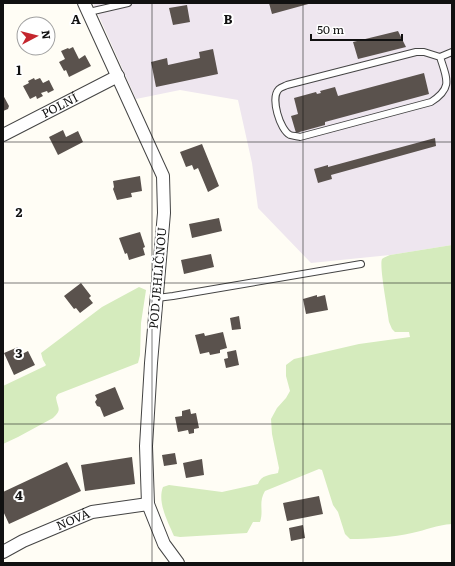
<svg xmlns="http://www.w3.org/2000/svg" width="455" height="566" viewBox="0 0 455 566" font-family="Literata,serif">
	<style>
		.industrial { fill: #eee6ef }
		.green { fill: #d5ebbd }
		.building { fill: #5a524d }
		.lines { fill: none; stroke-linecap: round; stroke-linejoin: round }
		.service-casing { stroke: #444; stroke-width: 8 }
		.minor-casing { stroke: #444; stroke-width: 14 }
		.service { stroke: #fff; stroke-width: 6 }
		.minor { stroke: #fff; stroke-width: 12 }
		.grid { fill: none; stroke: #111; stroke-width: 1; stroke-opacity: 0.55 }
		.labels { text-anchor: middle; stroke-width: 4; stroke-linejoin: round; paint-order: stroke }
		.street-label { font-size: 12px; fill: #111; stroke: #fff }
		.grid-label { font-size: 13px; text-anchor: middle; font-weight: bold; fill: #111; stroke: #fff; stroke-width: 4; stroke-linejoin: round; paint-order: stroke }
	</style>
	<rect width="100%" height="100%" fill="#fffdf5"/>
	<path class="industrial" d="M93,3H452V245L390,255L311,263L258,208L252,163L238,100L180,90L136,99Z"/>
	<path class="green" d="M452,245V524C436,525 427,530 412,533C394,537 368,539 350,539L345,534L338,512L333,505L322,470L319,469L265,491C258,503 264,510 260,522H253L247,533L180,537L174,536C168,522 157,502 163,487L169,485L222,492L258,484C261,475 270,475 278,473L279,468L272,434L271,419L277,408L286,398L290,391L286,376V365L294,359L359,344L410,337L409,332H395L392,329L389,322C388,312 379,266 382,259C384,257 388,256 390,255Z
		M139,287L146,290L141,323L140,355L138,363L58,394L56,397C57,408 63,409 53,418L18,437L3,444V386L45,366L46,365L43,360L41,353L102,307Z"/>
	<path class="building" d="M269,3H312L272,14Z
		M187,5L190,22L173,25L169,8Z
		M398,31L406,47L358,59L353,42Z
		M73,47L79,59L85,55L91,66L69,77L66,70L64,71L59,62L65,59L61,51L68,48L69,49Z
		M213,49L218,74L156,87L151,62L167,58L168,65L200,58L199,52Z
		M424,73L429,94L325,122V125L296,133L291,116L298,114L294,98L316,92L317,94L321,93L320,91L335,87L338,96Z
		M34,78L35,80L40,78L43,83L49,80L54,90L48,93L47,91L41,93L43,96L37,99L36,96L30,99L23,86L29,83L28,81Z
		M3,95L9,106L8,109L3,111Z
		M63,130L66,137L78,131L83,142L58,155L49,137Z
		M435,138L436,146L331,175L332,179L318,183L314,169L328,165V167Z
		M202,144L219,186L208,192L198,168L194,170L192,165L186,167L180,152Z
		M140,176L142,191L131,193L132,197L117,200L113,189L114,187L113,181Z
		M219,218L222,231L192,238L189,224Z
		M140,232L145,247L143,248L145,255L129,260L127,253L125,254L119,238Z
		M211,254L214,267L184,274L181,260Z
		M81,283L91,296L89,298L93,303L80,313L76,308L74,309L64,296Z
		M317,295V297L325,295L328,310L306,314L303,299Z
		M239,316L241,329L232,330L230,318Z
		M223,332L227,348L220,350V353L210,355L209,352L200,354L195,335L204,333L205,336Z
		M18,347L22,354L28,351L35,365L14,375L4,353Z
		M236,350L239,365L226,368L224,359L228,358L227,352Z
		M115,387L124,409L104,417L100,407L97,406L95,402L97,399L95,395Z
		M190,409L191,414L196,413L199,428L194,429V433L189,434L188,430L178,432L175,417L182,416V411Z
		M175,453L177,464L164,466L162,455Z
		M132,457L135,484L85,491L81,465Z
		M202,459L204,475L186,478L183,463Z
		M67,462L81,491L9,524L3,511V492Z
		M319,496L323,514L287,521L283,503Z
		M303,525L305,538L291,541L289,528Z"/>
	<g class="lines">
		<defs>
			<path id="service" d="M89,12L128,3
				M440,57C447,79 453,88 431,102L300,137C297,136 293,136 290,135C280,130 270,98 279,89C281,87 285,86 287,85L416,52H424L440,57L452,52
				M157,298L173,296L361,264"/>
			<g id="minor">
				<path d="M84,3L163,176L164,213L151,363L146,446L148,504L164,544L178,563"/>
				<path id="s1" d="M3,135L118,76"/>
				<path id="s2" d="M3,552L23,541L92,512L148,504"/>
			</g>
		</defs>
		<use href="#service" class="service-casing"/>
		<use href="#minor" class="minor-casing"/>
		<use href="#service" class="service"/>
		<use href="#minor" class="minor"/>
	</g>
	<path class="grid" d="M152,3V563M303,3V563M3,142H452M3,283H452M3,424H452"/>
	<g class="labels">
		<g class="street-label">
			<text dy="4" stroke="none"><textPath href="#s1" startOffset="64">POLNÍ</textPath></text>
			<text transform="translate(158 278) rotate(-85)" y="4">POD JEHLIČNOU</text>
			<text dy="4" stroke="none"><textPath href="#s2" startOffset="77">NOVÁ</textPath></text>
		</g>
	</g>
	<g class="grid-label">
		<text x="76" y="24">A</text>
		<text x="228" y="24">B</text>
		<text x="19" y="75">1</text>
		<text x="19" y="217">2</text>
		<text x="19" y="358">3</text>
		<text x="19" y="500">4</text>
	</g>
	<rect width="455" height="566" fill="none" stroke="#111111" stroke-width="8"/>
	<g transform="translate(36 36) rotate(83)"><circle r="19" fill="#ffffff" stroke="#a0a0a0"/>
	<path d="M0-3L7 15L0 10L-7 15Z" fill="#c4262e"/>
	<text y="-6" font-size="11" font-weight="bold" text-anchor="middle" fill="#111111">N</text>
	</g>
	<path d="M311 34v6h91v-6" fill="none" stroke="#111111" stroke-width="2"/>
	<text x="317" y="34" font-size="12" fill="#111111" stroke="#ffffff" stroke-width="3" paint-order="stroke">50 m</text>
</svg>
